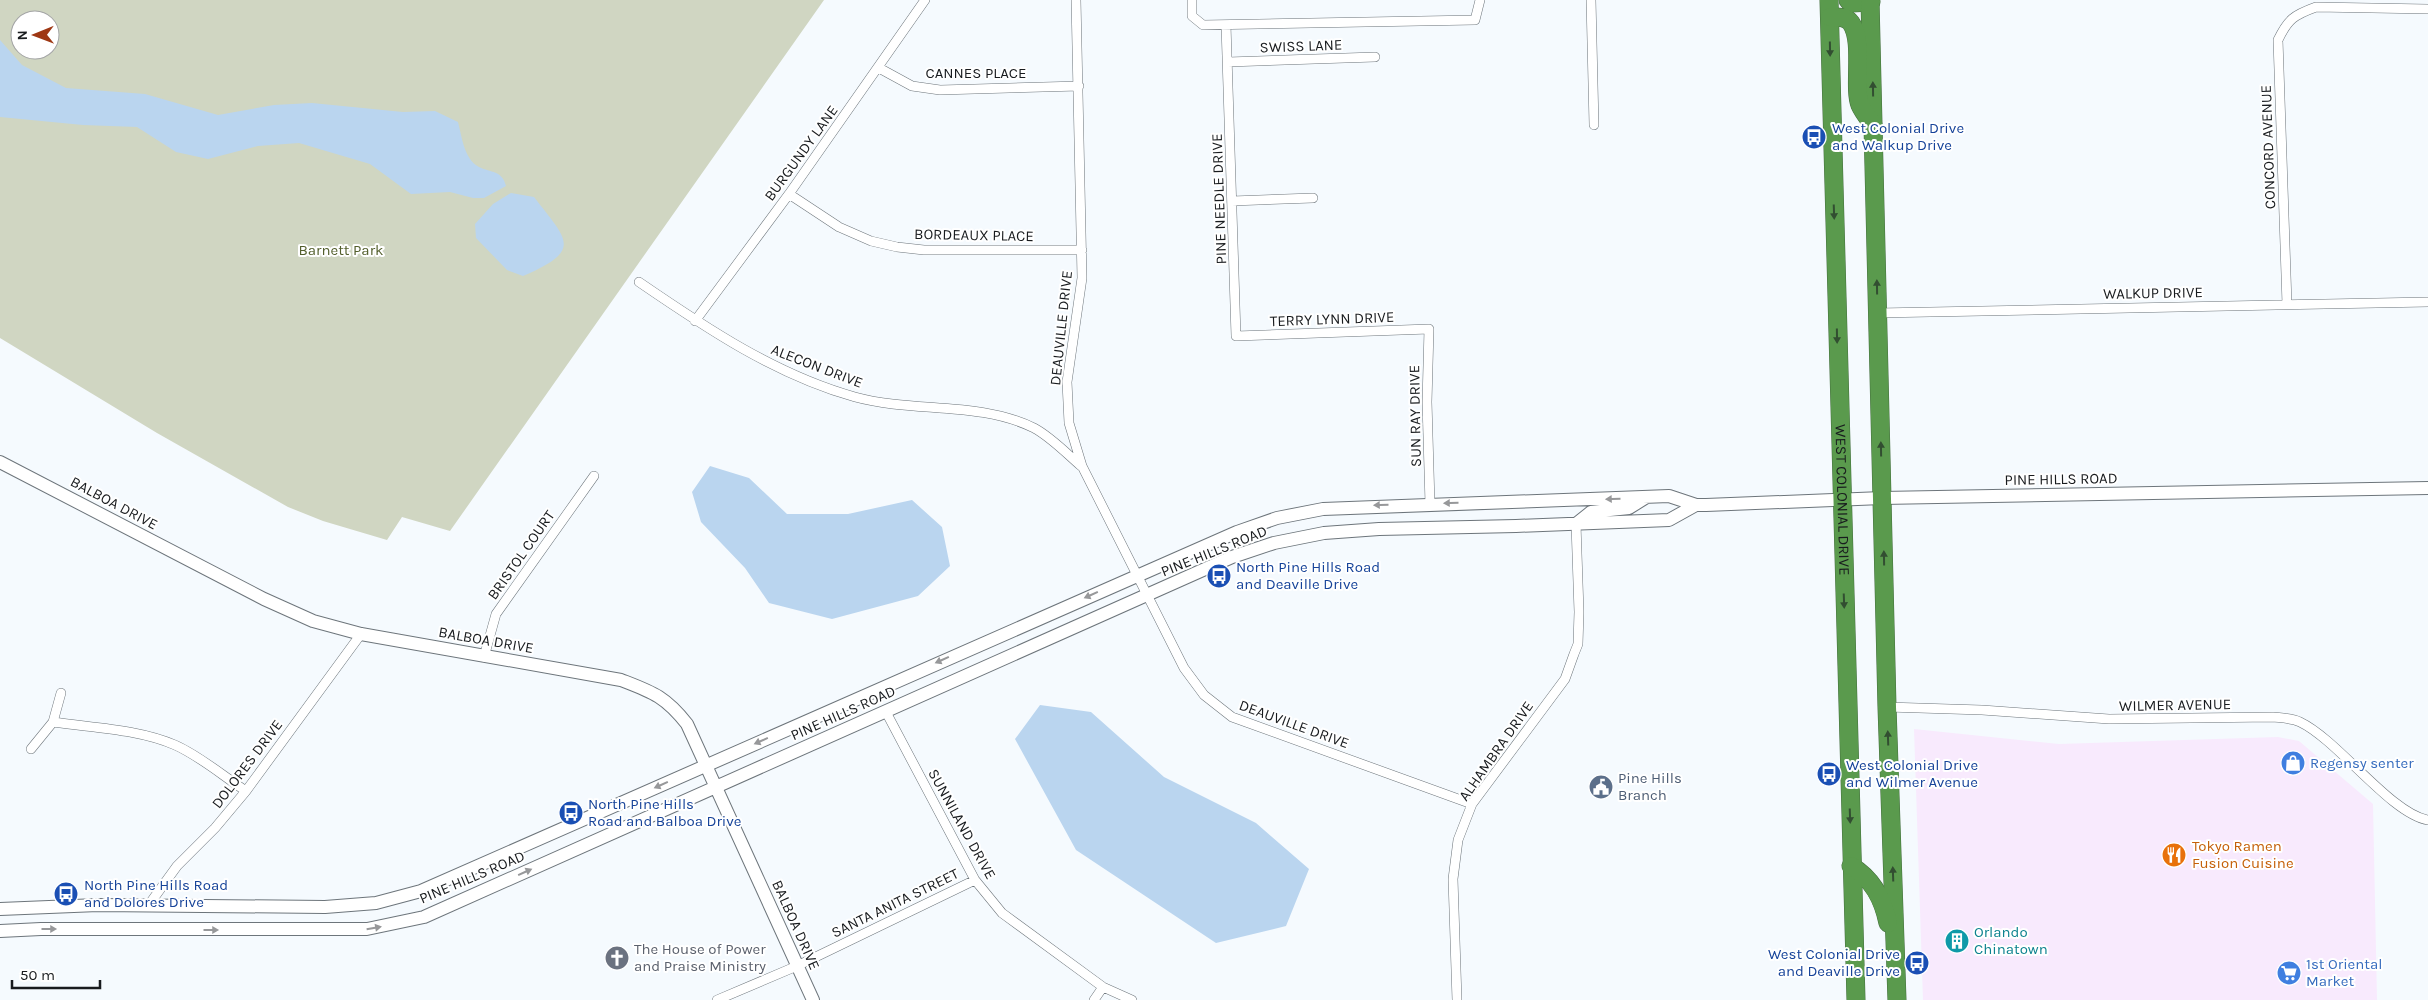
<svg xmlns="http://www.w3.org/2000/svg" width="2428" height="1000" viewBox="0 0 2428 1000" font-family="Karla,sans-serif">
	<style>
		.commercial { fill: #f8eafd }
		.green { fill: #d0d6c2; fill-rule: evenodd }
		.water { fill: #bad5ef }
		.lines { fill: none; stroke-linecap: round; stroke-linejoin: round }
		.street-casing { stroke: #6d757b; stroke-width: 10 }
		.secondary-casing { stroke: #6d757b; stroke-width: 14 }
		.highway-casing { stroke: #436e3d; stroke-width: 19 }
		.street { stroke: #fff; stroke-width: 9 }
		.secondary { stroke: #fff; stroke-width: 12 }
		.highway { stroke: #5a9a4d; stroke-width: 18 }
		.oneway { fill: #324e31 }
		.oneway2 { fill: #97989a }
		.labels { text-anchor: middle; stroke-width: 4; stroke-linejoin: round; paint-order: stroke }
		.street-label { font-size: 15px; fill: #181b1e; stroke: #fff }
		.transit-label { font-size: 15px; fill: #164399; stroke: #fff; text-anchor: start }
		.park-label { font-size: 15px; fill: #525e2b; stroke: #fff }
		.shop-label { font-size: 15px; fill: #366cbe; stroke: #fff; text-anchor: start }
		.service-label { font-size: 15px; fill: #4e5e75; stroke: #fff; text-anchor: start }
		.food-label { font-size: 15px; fill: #c56008; stroke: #fff; text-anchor: start }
		.culture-label { font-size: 15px; fill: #0d838f; stroke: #fff; text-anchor: start }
		.worship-label { font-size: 15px; fill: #5b616d; stroke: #fff; text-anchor: start }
	</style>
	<rect width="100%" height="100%" fill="#f5fafe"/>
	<path class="commercial" d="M1914,729L2059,744L2278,737L2299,741L2373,804L2377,1000H1923Z"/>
	<path class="green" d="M0,0H824L450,531L402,517L387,540L323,521L288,507L157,433L0,338ZM20,20H50V50H20Z"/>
	<path class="water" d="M0,40L22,65L66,88L145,94L218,115L274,105L312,103L403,112L435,111L458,122C462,137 464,159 479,167C491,173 502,170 506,186L484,198H473L450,192L411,194L370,164L299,143L258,146L208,159L176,152L137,127L83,125L0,117Z
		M511,193L534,197C567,240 584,250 523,276L507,270L476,238L475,224L493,204Z
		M710,466L749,478L787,514H848L912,500L942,527L950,566L918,596L832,619L769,603L745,568L701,522L692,492Z
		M1040,705L1091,712L1164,777L1256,823L1309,869L1286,926L1216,943L1076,850L1015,739Z"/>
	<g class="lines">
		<defs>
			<path id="street" d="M1076,0L1082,278L1067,382L1069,423L1082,466L1184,668L1204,695L1232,717L1472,804
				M1192,0V16L1203,25L1475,20L1480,0
				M1591,0L1594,125
				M1226,25L1236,336L1429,329L1427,402L1430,504
				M1228,62L1375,57
				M879,68L912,86L940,90L1079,86
				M789,194L839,227L871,241L897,247L924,250H1082
				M1232,201L1313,198
				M639,282C706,328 776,375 855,397C914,413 979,401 1034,428C1051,437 1067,454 1081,466
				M2287,304L2278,40C2288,19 2294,15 2316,7L2428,9
				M1878,313L2428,302
				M695,321L789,194L925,0
				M484,657L496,614L594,476
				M1887,707L1982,710L2109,719L2273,717C2281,718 2292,718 2300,722C2338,740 2391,814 2428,820
				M886,712L975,880L1002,913L1103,987L1132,1000
				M53,722C93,728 138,729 175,745C200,756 223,776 246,791
				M31,749L53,722L61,693
				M148,906L177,866L215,828L246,791L361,634
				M717,1000L797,966L975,880
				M1094,1000L1103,987
				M1457,1000L1453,879L1458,840L1472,804L1565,679L1574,654L1578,644L1579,612L1576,524"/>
			<path id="secondary" d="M0,462L264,599L313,621L361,634L621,680C652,692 665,696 687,724L813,1000
				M1576,524L1591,512L1629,508L1645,498
				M0,909L98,905L325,907L376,903L421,891L1237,532L1277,518L1323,509L1669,496L1696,505H1706L1882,498L2428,488
				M0,931L41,929H367L424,917L1232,557L1274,543L1324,533L1379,529L1516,526L1669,520L1696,505"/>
			<g id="highway">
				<path id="s1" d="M1829,0L1856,1000"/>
				<path d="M1848,0L1851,3L1871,2"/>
				<path d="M1870,0L1887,707L1897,1000"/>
				<path d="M1830,17C1837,17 1846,16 1851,23C1864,41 1853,87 1860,105C1863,112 1869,119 1873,125"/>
				<path d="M1851,866C1873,879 1883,899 1888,923"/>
			</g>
		</defs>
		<use href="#street" class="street-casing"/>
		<use href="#secondary" class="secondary-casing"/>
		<use href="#highway" class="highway-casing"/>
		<use href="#street" class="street"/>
		<use href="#secondary" class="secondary"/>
		<use href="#highway" class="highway"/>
	</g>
	<defs><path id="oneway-solid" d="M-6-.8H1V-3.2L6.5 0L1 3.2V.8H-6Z" transform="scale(1.25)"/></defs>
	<g class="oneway">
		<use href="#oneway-solid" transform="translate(1830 49) rotate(89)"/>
		<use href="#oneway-solid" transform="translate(1873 89) rotate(-91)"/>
		<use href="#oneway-solid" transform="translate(1834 212) rotate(88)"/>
		<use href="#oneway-solid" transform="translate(1877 287) rotate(-91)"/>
		<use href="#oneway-solid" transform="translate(1837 336) rotate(89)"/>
		<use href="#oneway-solid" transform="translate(1881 449) rotate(-91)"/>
		<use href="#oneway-solid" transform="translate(1884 558) rotate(-91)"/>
		<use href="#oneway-solid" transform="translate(1844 601) rotate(88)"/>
		<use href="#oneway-solid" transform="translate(1888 738) rotate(-92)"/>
		<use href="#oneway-solid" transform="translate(1850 816) rotate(88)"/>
		<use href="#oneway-solid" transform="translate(1893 874) rotate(-92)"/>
	</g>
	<g class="oneway2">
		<use href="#oneway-solid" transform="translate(1613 499) rotate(178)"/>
		<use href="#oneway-solid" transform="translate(1451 503) rotate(179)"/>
		<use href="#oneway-solid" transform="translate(1381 505) rotate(178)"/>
		<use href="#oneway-solid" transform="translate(1091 595) rotate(156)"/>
		<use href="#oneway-solid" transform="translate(942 660) rotate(156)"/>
		<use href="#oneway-solid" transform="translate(761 741) rotate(156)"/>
		<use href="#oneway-solid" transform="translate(661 785) rotate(156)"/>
		<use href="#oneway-solid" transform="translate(525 872) rotate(-24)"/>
		<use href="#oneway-solid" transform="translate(374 928) rotate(-10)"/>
		<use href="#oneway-solid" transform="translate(49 929)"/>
		<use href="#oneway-solid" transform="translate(211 930)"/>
	</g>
	<defs>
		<symbol id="bus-disc" viewBox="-11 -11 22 22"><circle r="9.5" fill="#1a4fb4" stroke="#fff"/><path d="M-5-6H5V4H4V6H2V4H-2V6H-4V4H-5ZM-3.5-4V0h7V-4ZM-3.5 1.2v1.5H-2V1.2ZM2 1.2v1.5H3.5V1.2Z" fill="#fff"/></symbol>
		<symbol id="shop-disc" viewBox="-11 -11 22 22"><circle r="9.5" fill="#3f7fe0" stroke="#fff"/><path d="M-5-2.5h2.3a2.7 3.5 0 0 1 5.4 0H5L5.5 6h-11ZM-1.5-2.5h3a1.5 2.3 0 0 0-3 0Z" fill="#fff"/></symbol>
		<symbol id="civic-disc" viewBox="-11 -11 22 22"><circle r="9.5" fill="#5c6f8a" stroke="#fff"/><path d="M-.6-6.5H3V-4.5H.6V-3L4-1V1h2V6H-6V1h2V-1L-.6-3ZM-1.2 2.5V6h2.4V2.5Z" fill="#fff"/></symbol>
		<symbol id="restaurant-disc" viewBox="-11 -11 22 22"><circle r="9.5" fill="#e8710a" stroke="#fff"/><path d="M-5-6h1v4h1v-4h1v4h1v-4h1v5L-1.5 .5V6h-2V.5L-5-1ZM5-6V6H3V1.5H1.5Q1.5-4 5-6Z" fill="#fff"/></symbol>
		<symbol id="building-disc" viewBox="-11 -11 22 22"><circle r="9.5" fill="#0f9aa8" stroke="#fff"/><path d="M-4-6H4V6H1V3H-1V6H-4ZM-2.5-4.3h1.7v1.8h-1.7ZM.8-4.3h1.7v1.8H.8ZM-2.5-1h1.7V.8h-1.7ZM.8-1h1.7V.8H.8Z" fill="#fff"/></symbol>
		<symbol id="church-disc" viewBox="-11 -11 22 22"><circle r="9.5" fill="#6b7280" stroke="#fff"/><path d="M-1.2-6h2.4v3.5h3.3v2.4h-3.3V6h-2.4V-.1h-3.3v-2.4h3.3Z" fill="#fff"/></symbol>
		<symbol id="supermarket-disc" viewBox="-11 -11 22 22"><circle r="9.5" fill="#3f7fe0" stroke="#fff"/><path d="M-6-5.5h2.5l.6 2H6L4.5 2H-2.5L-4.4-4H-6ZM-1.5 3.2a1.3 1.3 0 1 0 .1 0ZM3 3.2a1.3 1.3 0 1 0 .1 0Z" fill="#fff"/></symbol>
	</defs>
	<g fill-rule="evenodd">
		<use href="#bus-disc" x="1800" y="123" width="28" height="28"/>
		<use href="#bus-disc" x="1205" y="562" width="28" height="28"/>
		<use href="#shop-disc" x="2279" y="749" width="28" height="28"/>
		<use href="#bus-disc" x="1815" y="760" width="28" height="28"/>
		<use href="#civic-disc" x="1587" y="773" width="28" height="28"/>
		<use href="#bus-disc" x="557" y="799" width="28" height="28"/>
		<use href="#restaurant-disc" x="2160" y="841" width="28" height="28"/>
		<use href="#bus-disc" x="52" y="880" width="28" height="28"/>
		<use href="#building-disc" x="1943" y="927" width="28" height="28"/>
		<use href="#church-disc" x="603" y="944" width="28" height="28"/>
		<use href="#bus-disc" x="1903" y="949" width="28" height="28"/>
		<use href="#supermarket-disc" x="2275" y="959" width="28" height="28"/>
	</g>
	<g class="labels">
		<g class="street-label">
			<text transform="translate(1301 46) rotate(-2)" y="5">SWISS LANE</text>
			<text x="976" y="78">CANNES PLACE</text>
			<text transform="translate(2268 147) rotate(-92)" y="5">CONCORD AVENUE</text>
			<text transform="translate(801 153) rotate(-54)" y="5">BURGUNDY LANE</text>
			<text transform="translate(1219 199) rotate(-92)" y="5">PINE NEEDLE DRIVE</text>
			<text transform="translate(974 235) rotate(1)" y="5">BORDEAUX PLACE</text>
			<text transform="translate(2153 293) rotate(-1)" y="5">WALKUP DRIVE</text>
			<text transform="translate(1332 319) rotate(-2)" y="5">TERRY LYNN DRIVE</text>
			<text transform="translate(1061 328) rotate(-84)" y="5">DEAUVILLE DRIVE</text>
			<text transform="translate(817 366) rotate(21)" y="5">ALECON DRIVE</text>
			<text transform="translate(1415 416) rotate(-91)" y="5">SUN RAY DRIVE</text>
			<text transform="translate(2061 479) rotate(-1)" y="5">PINE HILLS ROAD</text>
			<text dy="5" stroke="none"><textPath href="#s1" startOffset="500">WEST COLONIAL DRIVE</textPath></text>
			<text transform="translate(114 503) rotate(28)" y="5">BALBOA DRIVE</text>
			<text transform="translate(1214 551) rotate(-22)" y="5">PINE HILLS ROAD</text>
			<text transform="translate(521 555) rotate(-55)" y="5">BRISTOL COURT</text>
			<text transform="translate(486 640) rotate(10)" y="5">BALBOA DRIVE</text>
			<text transform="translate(2175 705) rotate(-1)" y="5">WILMER AVENUE</text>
			<text transform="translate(843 713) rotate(-24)" y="5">PINE HILLS ROAD</text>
			<text transform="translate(1294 724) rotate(20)" y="5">DEAUVILLE DRIVE</text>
			<text transform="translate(1496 751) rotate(-55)" y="5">ALHAMBRA DRIVE</text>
			<text transform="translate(247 764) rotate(-53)" y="5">DOLORES DRIVE</text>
			<text transform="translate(962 824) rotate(61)" y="5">SUNNILAND DRIVE</text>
			<text transform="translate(472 877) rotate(-23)" y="5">PINE HILLS ROAD</text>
			<text transform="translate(895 903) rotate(-26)" y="5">SANTA ANITA STREET</text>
			<text transform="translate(796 925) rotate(66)" y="5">BALBOA DRIVE</text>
		</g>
		<g class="transit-label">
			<text x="1832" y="133">West Colonial Drive<tspan x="1832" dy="17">and Walkup Drive</tspan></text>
			<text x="1236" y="572">North Pine Hills Road<tspan x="1236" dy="17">and Deaville Drive</tspan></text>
			<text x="1846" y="770">West Colonial Drive<tspan x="1846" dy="17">and Wilmer Avenue</tspan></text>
			<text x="588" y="809">North Pine Hills<tspan x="588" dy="17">Road and Balboa Drive</tspan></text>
			<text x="84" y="890">North Pine Hills Road<tspan x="84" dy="17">and Dolores Drive</tspan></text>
			<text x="1900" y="959" text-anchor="end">West Colonial Drive<tspan x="1900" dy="17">and Deaville Drive</tspan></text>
		</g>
		<g class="park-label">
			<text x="341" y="255">Barnett Park</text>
		</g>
		<g class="shop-label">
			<text x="2310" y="768">Regensy senter</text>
			<text x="2306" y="969">1st Oriental<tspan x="2306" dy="17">Market</tspan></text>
		</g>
		<g class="service-label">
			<text x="1618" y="783">Pine Hills<tspan x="1618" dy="17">Branch</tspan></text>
		</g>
		<g class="food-label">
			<text x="2192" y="851">Tokyo Ramen<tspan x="2192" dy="17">Fusion Cuisine</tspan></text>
		</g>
		<g class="culture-label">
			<text x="1974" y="937">Orlando<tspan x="1974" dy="17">Chinatown</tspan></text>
		</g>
		<g class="worship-label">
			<text x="634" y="954">The House of Power<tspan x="634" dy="17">and Praise Ministry</tspan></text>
		</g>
	</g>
	<g transform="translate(35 35) rotate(269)"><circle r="24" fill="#ffffff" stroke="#a3a4a5"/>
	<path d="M0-4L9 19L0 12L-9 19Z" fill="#9e3713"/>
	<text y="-8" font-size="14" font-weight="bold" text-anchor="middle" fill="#181b1e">N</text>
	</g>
	<path d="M12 980v8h88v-8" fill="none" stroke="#181b1e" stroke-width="2.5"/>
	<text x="20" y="980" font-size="15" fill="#181b1e" stroke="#ffffff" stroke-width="4" paint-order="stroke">50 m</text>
</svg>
